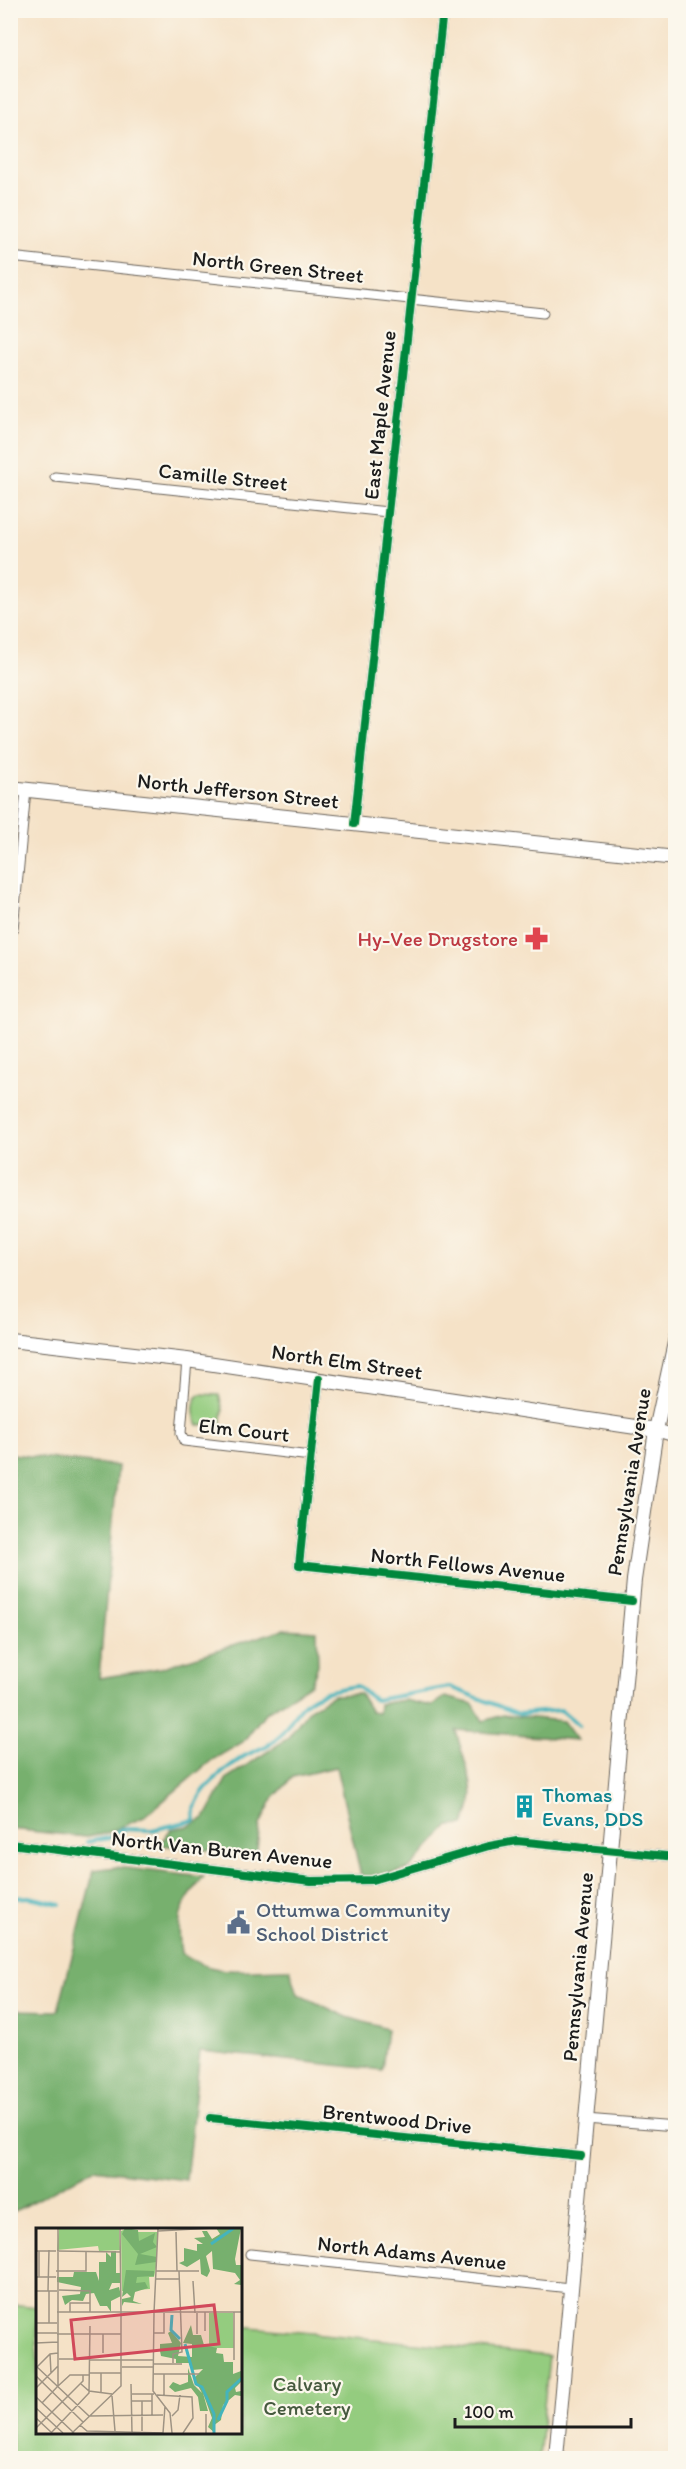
<svg xmlns="http://www.w3.org/2000/svg" width="686" height="2469" viewBox="0 0 686 2469" font-family="Itim,sans-serif">
	<style>
		.green { fill: #94cc7f; stroke: #58744e; stroke-width: 1.5 }
		.forest { fill: #77b06e; stroke: #4a6645; stroke-width: 1.5 }
		.lines { fill: none; stroke-linecap: round; stroke-linejoin: round }
		.stream { stroke: #44b4bc; stroke-width: 4 }
		.minor-casing { stroke: #686158; stroke-width: 11 }
		.tertiary-casing { stroke: #686158; stroke-width: 14 }
		.secondary-casing { stroke: #686158; stroke-width: 16 }
		.minor { stroke: #fff; stroke-width: 9 }
		.tertiary { stroke: #fff; stroke-width: 12 }
		.secondary { stroke: #fff; stroke-width: 14 }
		.cycleway-casing { stroke: #fbf7ec; stroke-width: 11 }
		.cycleway { stroke: #00873e; stroke-width: 8 }
		.labels { text-anchor: middle; stroke-width: 4.5; stroke-linejoin: round; paint-order: stroke }
		.street-label { font-size: 21px; fill: #1c1c1c; stroke: #fbf7ec }
		.health-label { font-size: 21px; fill: #be3a42; stroke: #fbf7ec; text-anchor: end }
		.culture-label { font-size: 21px; fill: #0d838f; stroke: #fbf7ec; text-anchor: start }
		.service-label { font-size: 21px; fill: #4e5e75; stroke: #fbf7ec; text-anchor: start }
		.park-label { font-size: 21px; fill: #465a3f; stroke: #fbf7ec }
		.inset-river { fill: none; stroke: #44b4bc; stroke-width: 3 }
		.inset-road { fill: none; stroke: #9e9383; stroke-width: 1.5 }
		.view { fill: #d1495b; fill-opacity: 0.15; stroke: #d1495b; stroke-width: 3 }
		.inset-edge { fill: none; stroke: #1c1c1c; stroke-width: 3 }
	</style>
	<rect width="100%" height="100%" fill="#fbf7ec"/>
	<filter id="ink" filterUnits="userSpaceOnUse"><feTurbulence type="fractalNoise" baseFrequency=".0167" numOctaves="2"/><feDisplacementMap in="SourceGraphic" scale="12" xChannelSelector="R" yChannelSelector="G"/><feConvolveMatrix kernelMatrix="1 2 1 2 8 2 1 2 1" color-interpolation-filters="sRGB"/></filter>
	<filter id="wash" filterUnits="userSpaceOnUse"><feTurbulence type="fractalNoise" baseFrequency=".008" numOctaves="4" result="noise"/><feDisplacementMap in="SourceGraphic" scale="24" xChannelSelector="R" yChannelSelector="G"/><feGaussianBlur stdDeviation="1.35" result="paint"/><feColorMatrix in="noise" values="0 0 0 0 0 0 0 0 0 0 0 0 0 0 0 0 0 1.4 0 .05"/><feComposite in="paint" operator="in"/></filter>
	<g filter="url(#wash)">
		<rect width="100%" height="100%" fill="#f5e2c7"/>
		<path class="green" d="M200,1394L219,1395L223,1410L221,1427L198,1425C193,1415 191,1402 200,1394Z
			M10,2304L37,2307L38,2432H240V2326L549,2356L539,2458H11Z"/>
		<path class="forest" d="M11,1454L118,1466L99,1678L160,1668L284,1629L317,1631L318,1665L311,1684L265,1713L243,1742L212,1760L144,1817L105,1834L86,1837L11,1829Z
			M360,1694L371,1712L378,1713L379,1704L404,1700L432,1706L445,1697L473,1704L483,1721L503,1715L563,1721L577,1740L456,1730C464,1768 482,1788 464,1825L449,1826L409,1869L362,1880L336,1767L293,1777L272,1800L260,1825L256,1855L159,1845L171,1829L189,1826L205,1818L227,1778L287,1739L308,1710L333,1695Z
			M116,1867L204,1877C180,1906 176,1915 181,1953C216,1979 249,1968 290,1969L298,1994L347,2017L387,2029L382,2070L200,2051L186,2180L94,2169L11,2213V2010L58,2011L94,1870Z"/>
		<g class="lines">
			<path class="stream" d="M87,1842L109,1838L121,1829L152,1830L195,1820C189,1795 224,1770 243,1757C254,1750 270,1747 279,1737C288,1727 294,1712 304,1704C318,1691 338,1689 356,1686L375,1700L450,1687L519,1714L561,1710L579,1725
				M10,1898L29,1897L60,1904"/>
		</g>
	</g>
	<g filter="url(#ink)">
		<g class="lines">
			<defs>
				<path id="minor" d="M10,257L543,313
					M55,477L388,512
					M354,824L443,10
					M13,929L26,790
					M187,1360L181,1433L184,1441L311,1456
					M319,1379L299,1565L632,1601
					M10,1844L311,1881L372,1880L489,1846L517,1841L676,1857
					M210,2118L581,2156
					M585,2119L676,2126
					M250,2254L570,2288"/>
				<path id="tertiary" d="M656,1430L676,1436"/>
				<path id="secondary" d="M10,788L676,858
					M10,1340L187,1360L656,1430
					M556,2458L634,1580L656,1430L676,1338"/>
			</defs>
			<use href="#minor" class="minor-casing"/>
			<use href="#tertiary" class="tertiary-casing"/>
			<use href="#secondary" class="secondary-casing"/>
			<use href="#minor" class="minor"/>
			<use href="#tertiary" class="tertiary"/>
			<use href="#secondary" class="secondary"/>
			<defs>
				<path id="cycleway" d="M354,824L443,10
					M319,1379L299,1565L632,1601
					M10,1844L311,1881L372,1880L489,1846L517,1841L676,1857
					M210,2118L581,2156"/>
			</defs>
			<use href="#cycleway" class="cycleway-casing"/>
			<use href="#cycleway" class="cycleway"/>
		</g>
	</g>
	<defs>
		<symbol id="pharmacy-bare" viewBox="-9 -9 18 18"><path d="M-2-6h4v4h4v4h-4v4h-4v-4h-4v-4h4Z" fill="#e0444e" stroke="#fbf7ec" stroke-width="2.5" paint-order="stroke"/></symbol>
		<symbol id="building-bare" viewBox="-9 -9 18 18"><path d="M-4-6H4V6H1V3H-1V6H-4ZM-2.5-4.3h1.7v1.8h-1.7ZM.8-4.3h1.7v1.8H.8ZM-2.5-1h1.7V.8h-1.7ZM.8-1h1.7V.8H.8Z" fill="#0f9aa8" stroke="#fbf7ec" stroke-width="2.5" paint-order="stroke"/></symbol>
		<symbol id="civic-bare" viewBox="-9 -9 18 18"><path d="M-.6-6.5H3V-4.5H.6V-3L4-1V1h2V6H-6V1h2V-1L-.6-3ZM-1.2 2.5V6h2.4V2.5Z" fill="#5c6f8a" stroke="#fbf7ec" stroke-width="2.5" paint-order="stroke"/></symbol>
	</defs>
	<g fill-rule="evenodd">
		<use href="#pharmacy-bare" x="520" y="922" width="33" height="33"/>
		<use href="#building-bare" x="508" y="1790" width="33" height="33"/>
		<use href="#civic-bare" x="222" y="1906" width="33" height="33"/>
	</g>
	<g class="labels">
		<g class="street-label">
			<text transform="translate(278 267) rotate(6)" y="7">North Green Street</text>
			<text transform="translate(380 415) rotate(-84)" y="7">East Maple Avenue</text>
			<text transform="translate(223 477) rotate(6)" y="7">Camille Street</text>
			<text transform="translate(238 791) rotate(6)" y="7">North Jefferson Street</text>
			<text transform="translate(347 1362) rotate(8)" y="7">North Elm Street</text>
			<text transform="translate(244 1430) rotate(6)" y="7">Elm Court</text>
			<text transform="translate(629 1482) rotate(-81)" y="7">Pennsylvania Avenue</text>
			<text transform="translate(468 1565) rotate(6)" y="7">North Fellows Avenue</text>
			<text transform="translate(222 1850) rotate(6)" y="7">North Van Buren Avenue</text>
			<text transform="translate(578 1967) rotate(-85)" y="7">Pennsylvania Avenue</text>
			<text transform="translate(397 2119) rotate(6)" y="7">Brentwood Drive</text>
			<text transform="translate(412 2253) rotate(6)" y="7">North Adams Avenue</text>
		</g>
		<g class="health-label">
			<text x="518" y="946">Hy-Vee Drugstore</text>
		</g>
		<g class="culture-label">
			<text x="542" y="1802">Thomas<tspan x="542" dy="24">Evans, DDS</tspan></text>
		</g>
		<g class="service-label">
			<text x="256" y="1917">Ottumwa Community<tspan x="256" dy="24">School District</tspan></text>
		</g>
		<g class="park-label">
			<text x="307" y="2391">Calvary<tspan x="307" dy="24">Cemetery</tspan></text>
		</g>
	</g>
	<g transform="translate(36 2228)">
		<rect width="206" height="206" fill="#f5e2c7"/>
		<path d="M23,0H83L84,22L63,23L62,18L21,22ZM93,0L94,4H121V35L118,49H113L114,61L86,63L85,3ZM173,85H197L198,120H173Z" fill="#94cc7f"/>
		<path d="M89,0L102,2L103,13L119,5L117,14L121,19L104,26L121,29L120,34L99,37L102,26L86,6ZM180,0H205L199,31L200,37H205V57L198,56L204,52L199,45L177,41L176,23L170,28L174,43L171,49L165,46L164,31L151,39L143,35L148,33V20L161,23V16H167L158,10L169,9L166,3H171L176,11L184,6ZM80,23V45H85V55H76L73,62L83,59L85,68L75,73V84L71,78H64L58,65L50,66L47,73L36,72L29,77L26,68L44,66L45,59L21,54V49H37L38,44H60L63,53V34H70V24L75,29V24ZM90,42L118,43V48L101,49L100,55L109,54L112,60L99,64L97,73L106,76L88,74L86,78V71L95,69L91,65L86,69ZM155,97L157,107H165L168,117L181,120L180,125L187,126L188,134H197V146L205,143V154L199,160L200,164L205,163V168L199,167L187,177L185,192L177,198L179,205L172,199L176,190L167,165L172,183H164L162,169L155,160L139,164L133,159L137,154L144,157L152,154V140L158,157L166,165L158,150L167,141L156,142L153,135H140V131L125,128L124,123V116L136,115L132,105L135,103L145,115L142,128L156,129V116L147,115Z" fill="#77b06e"/>
		<path class="inset-river" d="M175,16L198,0M136,87L135,102L144,111M149,116L160,156L166,159L178,186V205M182,192L191,173V164L206,150"/>
		<path class="inset-road" d="M84,0L85,84M122,3L178,0M140,4L141,43M0,23H20M21,23L85,24M20,43H50V24M120,43H163M0,49H20M3,49V23M119,51H143M157,53L159,85M23,62L54,63V84M0,63H21M12,63L13,22M21,84H206M34,84V75H54M198,84V132M118,85L122,0M118,85L117,163L134,185L136,205M161,85V106M0,95H21M13,95V63M169,103V84M0,105H21M117,105H128V85M21,106H85M0,115L22,114M67,125V106M14,126L15,145M23,131H54M54,132H117M137,135V126L146,124L143,43M118,136H146M0,138L53,188L127,187M1,139L14,126L22,125M86,139H117M54,145H85M117,146H163M128,146V167M0,148L47,194M45,156L53,163L76,166M95,156L96,205M22,158L34,147H54M0,160L22,138M65,164V145M96,166H118M116,166V188M121,167L156,169L157,190L147,205M76,168L79,203M0,169L38,205M96,173H116M6,175L22,158V0M0,180L27,205M136,188L142,182L144,167M0,190L16,205M44,197L51,203L127,205M0,200L47,153V147M106,203V173M15,205L53,165L54,98M36,205L85,158V84M127,205L129,178M170,205V186"/>
		<path class="view" d="M178,77L183,116L39,131L35,92Z"/>
		<rect width="206" height="206" class="inset-edge"/>
	</g>
	<rect width="686" height="2469" fill="none" stroke="#fbf7ec" stroke-width="36"/>
	<path d="M455 2418v9h176v-9" fill="none" stroke="#1c1c1c" stroke-width="3"/>
	<text x="464" y="2418" font-size="18" fill="#1c1c1c" stroke="#fbf7ec" stroke-width="4.5" paint-order="stroke">100 m</text>
</svg>
